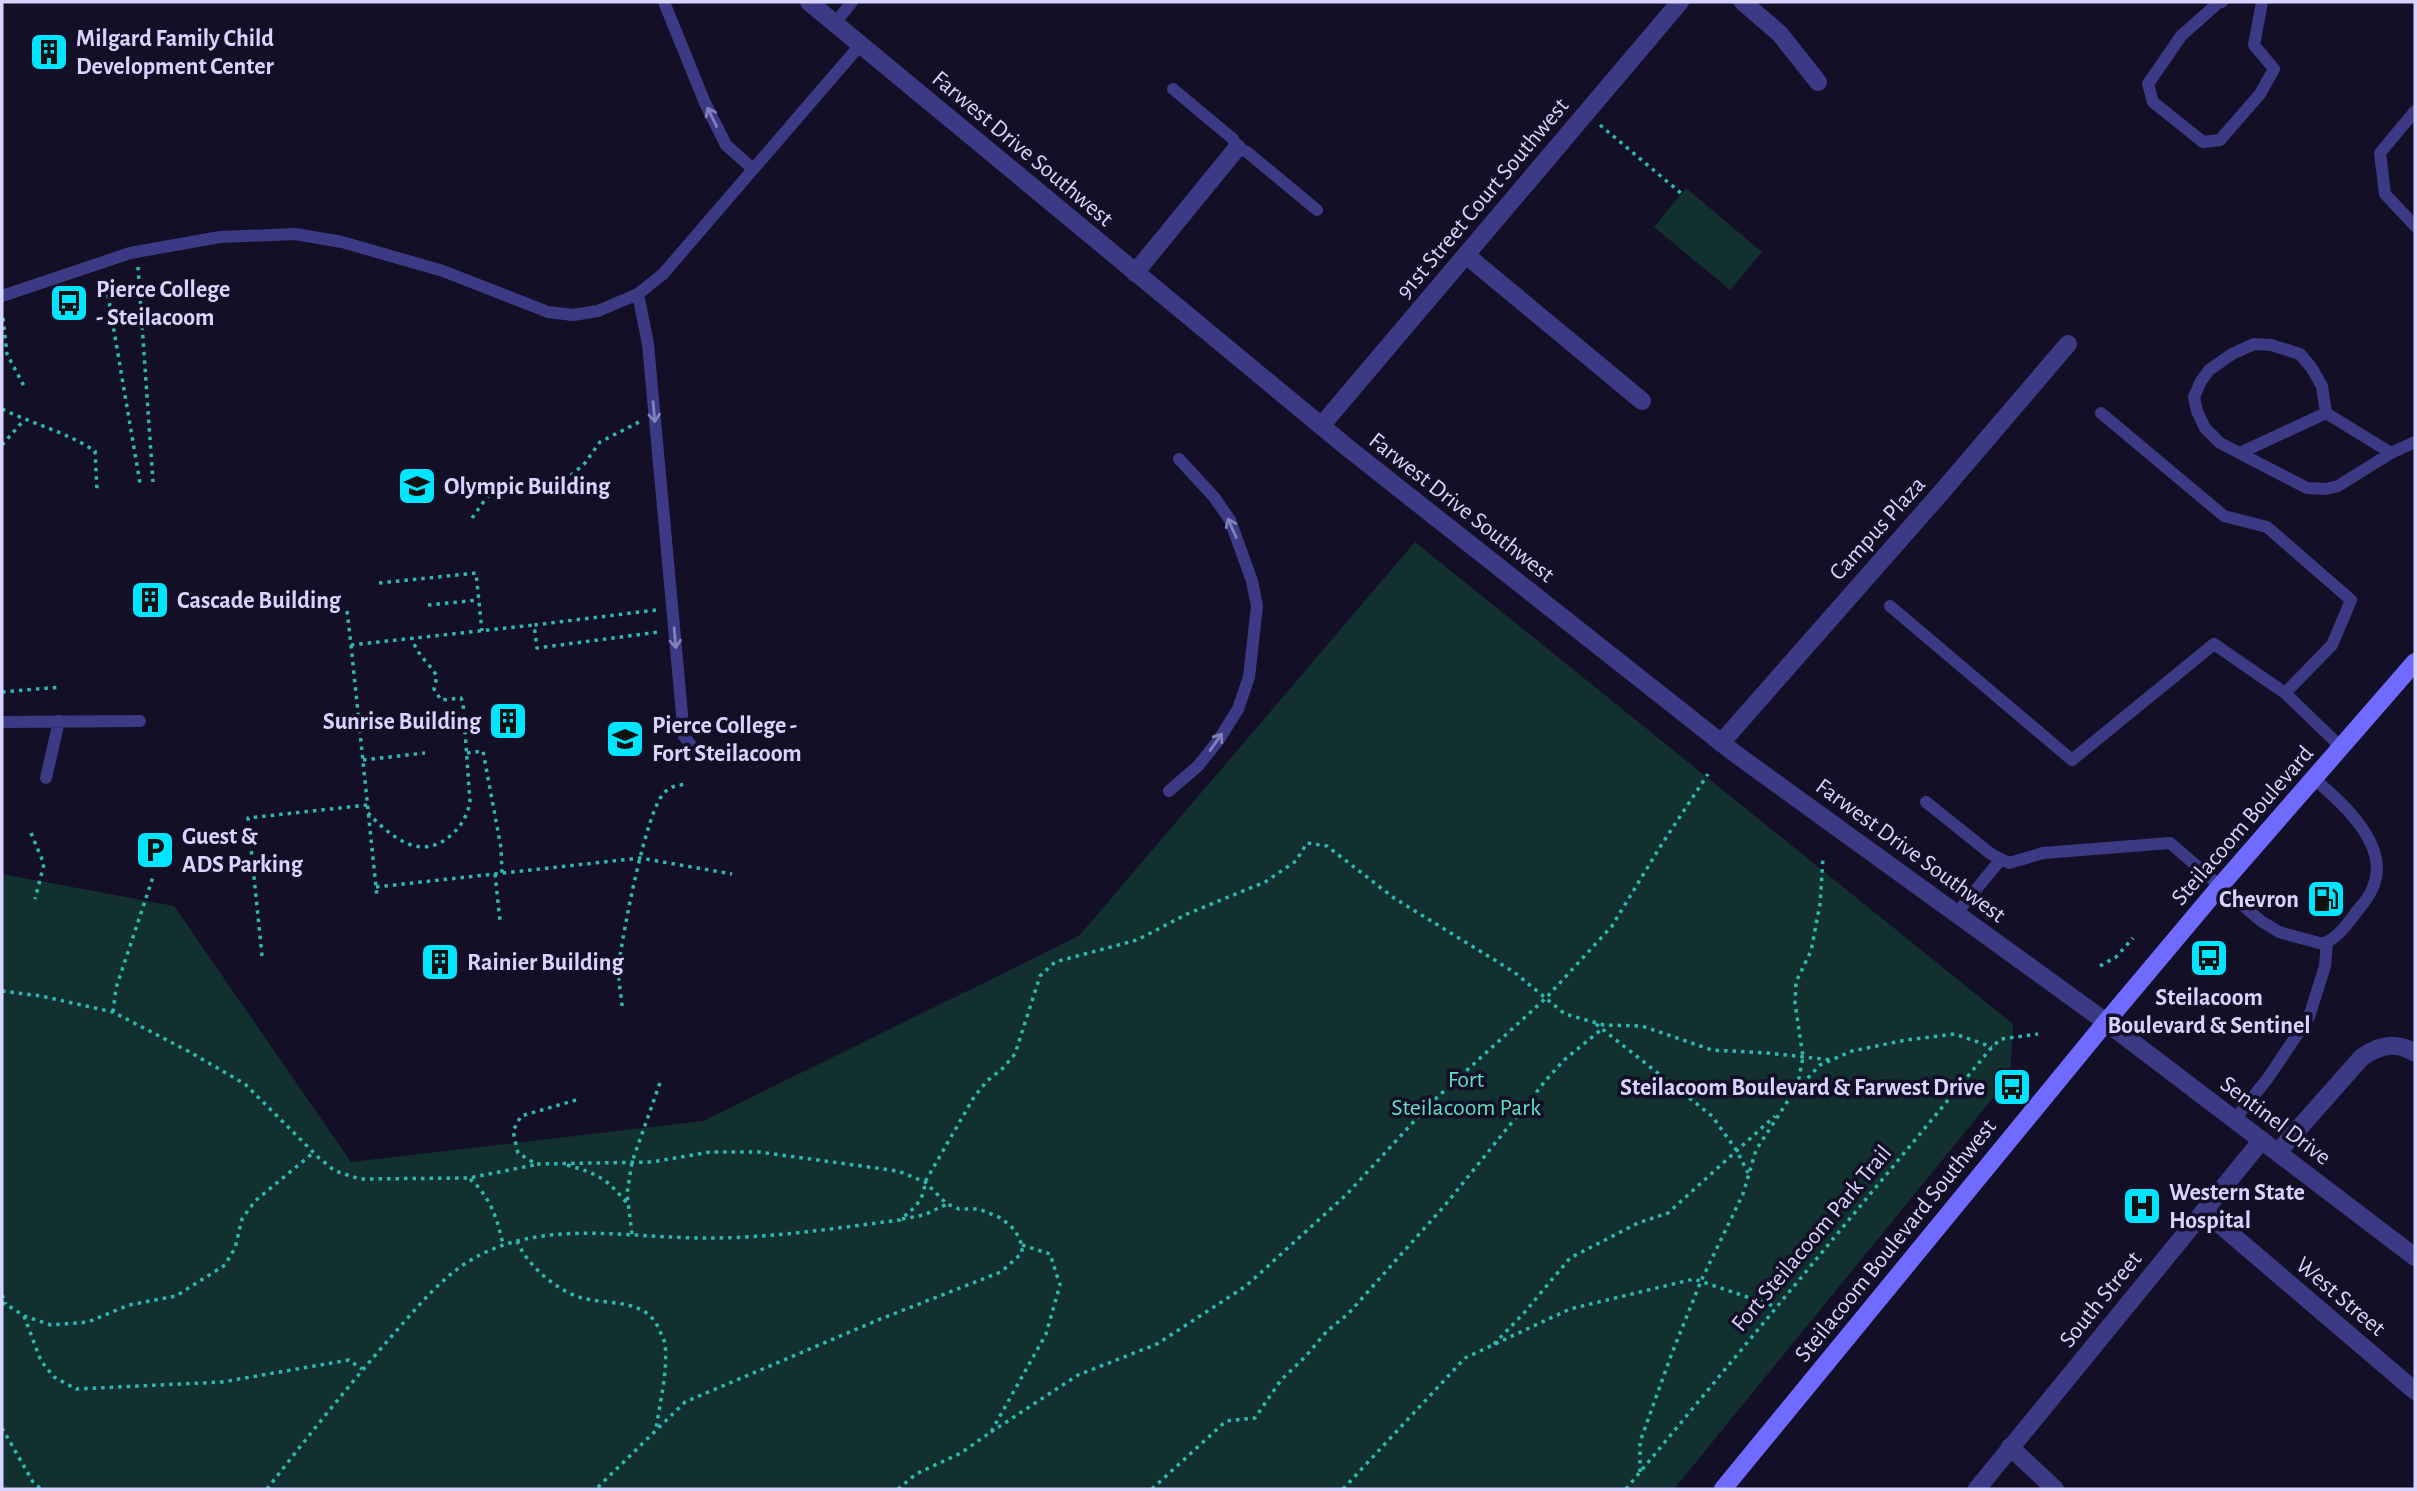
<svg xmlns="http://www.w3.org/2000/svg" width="2417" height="1491" viewBox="0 0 2417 1491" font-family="'Alegreya Sans',sans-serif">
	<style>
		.green { fill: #12302f }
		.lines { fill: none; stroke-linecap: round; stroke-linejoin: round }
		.path { stroke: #2fb8b0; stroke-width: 3.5; stroke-dasharray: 3.5 5; stroke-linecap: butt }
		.service { stroke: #3d3a85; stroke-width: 12 }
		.minor { stroke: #3d3a85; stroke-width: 18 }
		.tertiary { stroke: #3d3a85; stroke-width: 18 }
		.secondary { stroke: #6f6bff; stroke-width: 18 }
		.oneway { stroke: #837fbc }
		.labels { text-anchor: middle; stroke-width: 7; stroke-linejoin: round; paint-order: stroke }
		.poi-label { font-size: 24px; font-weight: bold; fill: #d9d4ff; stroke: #130f26; text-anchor: start }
		.street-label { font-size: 24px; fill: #d9d4ff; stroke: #130f26 }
		.park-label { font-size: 24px; fill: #5fe0c0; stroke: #130f26 }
	</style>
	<rect width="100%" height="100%" fill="#130f26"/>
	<path class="green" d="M1686,188L1762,252L1730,290L1654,227Z
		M1415,542L2013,1024L2010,1077L1674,1489H2V874L174,906L351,1162L703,1121L1079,936Z"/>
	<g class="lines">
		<path class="path" d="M1600,125L1682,194
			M138,267L153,482
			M105,278L140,483
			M3,318L7,354L25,388
			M2,409C33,424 66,432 95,451L97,490
			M2,445L24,420
			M472,518L487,497L503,487L521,485L540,492L557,488L585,463L600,442L639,422
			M379,583L476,573L482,631
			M428,605L479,600
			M656,610L534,625L537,648L659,632
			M347,611L351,645L534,625
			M351,645L377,897
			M2,692L61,687
			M467,753L483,751L501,848L502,873
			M363,760L425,753
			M368,813C390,836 420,862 450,836C461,827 467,816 470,802L463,703L461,698L441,700L434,689L437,676C428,662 417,655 412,638
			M31,833L44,864L35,899
			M495,874L500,921
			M376,887L640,858L732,874
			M262,956L248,818L367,805
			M2100,966L2116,957L2133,938
			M2,991L41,996L113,1012L188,1051L245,1084L319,1158L335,1171L360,1179L469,1178L534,1165
			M622,1006C621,992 617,977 619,963C623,933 646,811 664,793C670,786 679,785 688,784
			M113,1012L116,988L153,877
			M1596,1024L1712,1116L1737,1151L1748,1173
			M1797,1088L1803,1057L1795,1003L1796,982L1811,951L1820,904L1823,858
			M576,1100L521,1116L513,1131L518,1153L536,1164L652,1162L710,1152H759L898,1171L925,1182L947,1204L959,1209H979L1001,1218L1015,1230L1022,1245V1253L1001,1272L878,1320L685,1402L596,1489
			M567,1165C598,1174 606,1178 627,1203
			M470,1179C490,1196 498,1220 503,1245
			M902,1219L924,1215L947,1204
			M632,1234L627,1194L632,1162L661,1080
			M517,1241C527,1265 555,1289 579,1297C608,1306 645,1297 659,1329C661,1334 664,1339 665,1344C668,1371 660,1402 656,1429
			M2,1295L6,1304
			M2,1303L6,1304L24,1316L51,1325L88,1322L129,1305L176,1296L225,1265L235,1248L242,1219L255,1201L313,1153
			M24,1316L41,1361L54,1377L76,1389L222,1382L349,1360L362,1369
			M1494,1344L1524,1313L1570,1258L1638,1223L1668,1213L1775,1116
			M2,1428L33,1482L41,1489
			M991,1432L1078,1375L1157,1344L1246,1286L1346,1195L1431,1103L1546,998L1612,926L1660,847L1708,774
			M1640,1472V1442L1672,1353L1701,1281L1743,1194L1756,1150L1791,1096L1820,1065L1852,1051L1906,1040L1955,1034L1992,1047
			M267,1489C309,1435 352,1381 398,1329C419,1305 439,1281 466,1263C539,1216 629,1239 710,1238C773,1238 837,1228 900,1220C914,1208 924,1201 925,1182L974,1097L987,1081L1002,1069L1015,1054L1040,976L1055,962L1137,940L1187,914L1265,882L1296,861L1307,843L1327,846L1394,898L1514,972L1565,1014L1604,1025L1642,1026L1712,1050L1768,1053L1832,1060
			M898,1489L916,1474L961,1453L991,1432L1046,1334L1060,1285L1050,1254L1022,1245
			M1152,1489L1226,1421L1255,1418L1281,1380L1305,1357L1327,1331L1348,1314L1446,1204L1547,1079L1564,1060L1602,1029
			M1343,1489L1465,1358L1570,1309L1694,1279L1777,1307
			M1626,1489L1992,1047L2001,1039L2038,1034"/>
		<path class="service" d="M664,2L705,103L726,145L753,169
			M2222,2L2218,3L2181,36L2148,84L2153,102L2203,142L2220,140L2260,94L2274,69L2254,45L2262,2
			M835,23L852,2
			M1173,89L1233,139L1237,148L1247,152L1317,210
			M2415,111L2380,153L2385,194L2415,226
			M638,294L648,344L684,736L693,748
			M2,296L130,253L220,237L295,234L342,242L443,271L548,312L573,315L598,311L638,294L663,274L861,44
			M2101,413L2224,516L2267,527L2351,600L2332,645L2285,693
			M2240,453L2326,413
			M2391,453L2326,413L2322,386L2311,367L2300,354L2271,345L2254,344L2232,354L2209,370L2201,381L2194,397L2197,411L2205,428L2220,443L2307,488L2326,489L2338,486L2391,453L2415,442
			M1890,606L2072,760L2214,644L2285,693L2342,748
			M2,722L140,721
			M46,778L59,721
			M1169,791L1198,766L1218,741L1238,709L1249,677L1257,606L1252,581L1230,520L1214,497L1179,459
			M1926,802L1991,854L2009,863L2043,853L2170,843L2261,921L2279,932L2323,944C2339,937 2348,923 2358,910C2364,903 2370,895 2373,887C2391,846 2342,802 2314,779
			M1956,914L2001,859
			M2235,1119L2268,1078L2309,1017L2325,966L2327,942"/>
		<path class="minor" d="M1743,2L1780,34L1818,82
			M1466,255L1642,401
			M1135,273L1237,148
			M1321,426L1680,2
			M1721,743L1939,495L2068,344
			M2278,1152L2362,1057C2380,1045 2396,1041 2415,1053
			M2204,1211L2415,1391
			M2010,1447L2055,1489
			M1977,1489L2262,1140"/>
		<path class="tertiary" d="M809,2L1348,448L1733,752L2106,1022L2415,1257"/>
		<path class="secondary" d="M1723,1489L2106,1022L2221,885L2415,662"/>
	</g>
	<defs><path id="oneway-shaft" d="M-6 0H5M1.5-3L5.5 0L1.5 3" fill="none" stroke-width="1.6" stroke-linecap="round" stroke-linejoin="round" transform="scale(1.75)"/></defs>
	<g class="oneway">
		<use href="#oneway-shaft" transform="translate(712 117) rotate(-116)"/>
		<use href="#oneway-shaft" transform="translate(654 412) rotate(85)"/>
		<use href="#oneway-shaft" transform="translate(1232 528) rotate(-114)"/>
		<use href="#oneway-shaft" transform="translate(675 638) rotate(85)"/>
		<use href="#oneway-shaft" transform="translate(1216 742) rotate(-55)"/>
	</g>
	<defs>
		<symbol id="building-square" viewBox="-11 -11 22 22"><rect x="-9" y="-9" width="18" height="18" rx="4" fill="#00e5ff" stroke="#130f26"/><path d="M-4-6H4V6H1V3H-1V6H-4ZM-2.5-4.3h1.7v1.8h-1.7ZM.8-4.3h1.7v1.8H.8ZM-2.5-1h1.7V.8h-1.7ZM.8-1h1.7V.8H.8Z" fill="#111"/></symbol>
		<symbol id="bus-square" viewBox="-11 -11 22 22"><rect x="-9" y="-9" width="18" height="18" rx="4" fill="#00e5ff" stroke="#130f26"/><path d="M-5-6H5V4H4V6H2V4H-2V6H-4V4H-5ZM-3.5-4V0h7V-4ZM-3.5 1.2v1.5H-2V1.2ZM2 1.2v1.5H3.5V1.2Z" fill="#111"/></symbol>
		<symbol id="university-square" viewBox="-11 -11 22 22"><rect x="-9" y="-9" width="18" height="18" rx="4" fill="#00e5ff" stroke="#130f26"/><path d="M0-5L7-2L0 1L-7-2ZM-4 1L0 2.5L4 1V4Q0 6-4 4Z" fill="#111"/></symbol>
		<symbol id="parking-square" viewBox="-11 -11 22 22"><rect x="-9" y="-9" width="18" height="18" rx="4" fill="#00e5ff" stroke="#130f26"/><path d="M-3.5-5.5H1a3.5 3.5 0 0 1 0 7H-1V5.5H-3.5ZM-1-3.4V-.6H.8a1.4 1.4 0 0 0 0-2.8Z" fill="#111"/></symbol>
		<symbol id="fuel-square" viewBox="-11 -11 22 22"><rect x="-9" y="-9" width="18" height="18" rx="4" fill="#00e5ff" stroke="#130f26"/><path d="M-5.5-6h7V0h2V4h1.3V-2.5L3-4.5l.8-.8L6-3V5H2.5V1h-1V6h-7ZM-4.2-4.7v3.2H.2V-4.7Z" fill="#111"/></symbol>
		<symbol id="hospital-square" viewBox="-11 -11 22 22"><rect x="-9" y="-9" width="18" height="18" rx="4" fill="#00e5ff" stroke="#130f26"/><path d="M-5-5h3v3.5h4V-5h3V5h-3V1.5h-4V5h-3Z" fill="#111"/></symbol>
	</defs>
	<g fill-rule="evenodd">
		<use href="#building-square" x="27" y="30" width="44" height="44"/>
		<use href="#bus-square" x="47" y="281" width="44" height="44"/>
		<use href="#university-square" x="395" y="464" width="44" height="44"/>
		<use href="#building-square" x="128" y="578" width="44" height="44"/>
		<use href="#building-square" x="486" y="699" width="44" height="44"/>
		<use href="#university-square" x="603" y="717" width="44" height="44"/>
		<use href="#parking-square" x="133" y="828" width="44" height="44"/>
		<use href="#fuel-square" x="2304" y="877" width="44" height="44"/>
		<use href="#bus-square" x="2187" y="936" width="44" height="44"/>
		<use href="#building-square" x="418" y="940" width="44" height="44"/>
		<use href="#bus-square" x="1990" y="1065" width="44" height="44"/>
		<use href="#hospital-square" x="2120" y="1184" width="44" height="44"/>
	</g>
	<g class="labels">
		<g class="poi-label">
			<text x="76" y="46">Milgard Family Child<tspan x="76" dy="28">Development Center</tspan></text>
			<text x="96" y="297">Pierce College<tspan x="96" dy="28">- Steilacoom</tspan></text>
			<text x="444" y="494">Olympic Building</text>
			<text x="177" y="608">Cascade Building</text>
			<text x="481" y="729" text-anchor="end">Sunrise Building</text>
			<text x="652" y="733">Pierce College -<tspan x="652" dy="28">Fort Steilacoom</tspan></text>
			<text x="182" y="844">Guest &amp;<tspan x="182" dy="28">ADS Parking</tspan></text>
			<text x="2299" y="907" text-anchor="end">Chevron</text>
			<text x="467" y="970">Rainier Building</text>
			<text x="2209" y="1005" text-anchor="middle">Steilacoom<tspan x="2209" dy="28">Boulevard &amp; Sentinel</tspan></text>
			<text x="1985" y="1095" text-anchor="end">Steilacoom Boulevard &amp; Farwest Drive</text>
			<text x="2169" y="1200">Western State<tspan x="2169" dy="28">Hospital</tspan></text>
		</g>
		<g class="street-label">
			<text transform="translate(1023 148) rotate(40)" y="8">Farwest Drive Southwest</text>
			<text transform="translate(1482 198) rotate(-50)" y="8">91st Street Court Southwest</text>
			<text transform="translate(1462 507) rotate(38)" y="8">Farwest Drive Southwest</text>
			<text transform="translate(1877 528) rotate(-48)" y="8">Campus Plaza</text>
			<text transform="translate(2242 825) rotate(-49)" y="8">Steilacoom Boulevard</text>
			<text transform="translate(1911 850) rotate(36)" y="8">Farwest Drive Southwest</text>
			<text transform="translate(2276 1120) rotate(37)" y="8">Sentinel Drive</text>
			<text transform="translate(1811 1238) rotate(-50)" y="8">Fort Steilacoom Park Trail</text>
			<text transform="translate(1895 1240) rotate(-51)" y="8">Steilacoom Boulevard Southwest</text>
			<text transform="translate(2341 1296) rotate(40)" y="8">West Street</text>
			<text transform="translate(2100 1299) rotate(-51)" y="8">South Street</text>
		</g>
		<g class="park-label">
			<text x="1466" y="1087">Fort<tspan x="1466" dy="28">Steilacoom Park</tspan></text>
		</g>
	</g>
	<rect width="2417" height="1491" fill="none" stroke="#d9d4ff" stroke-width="7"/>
</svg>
